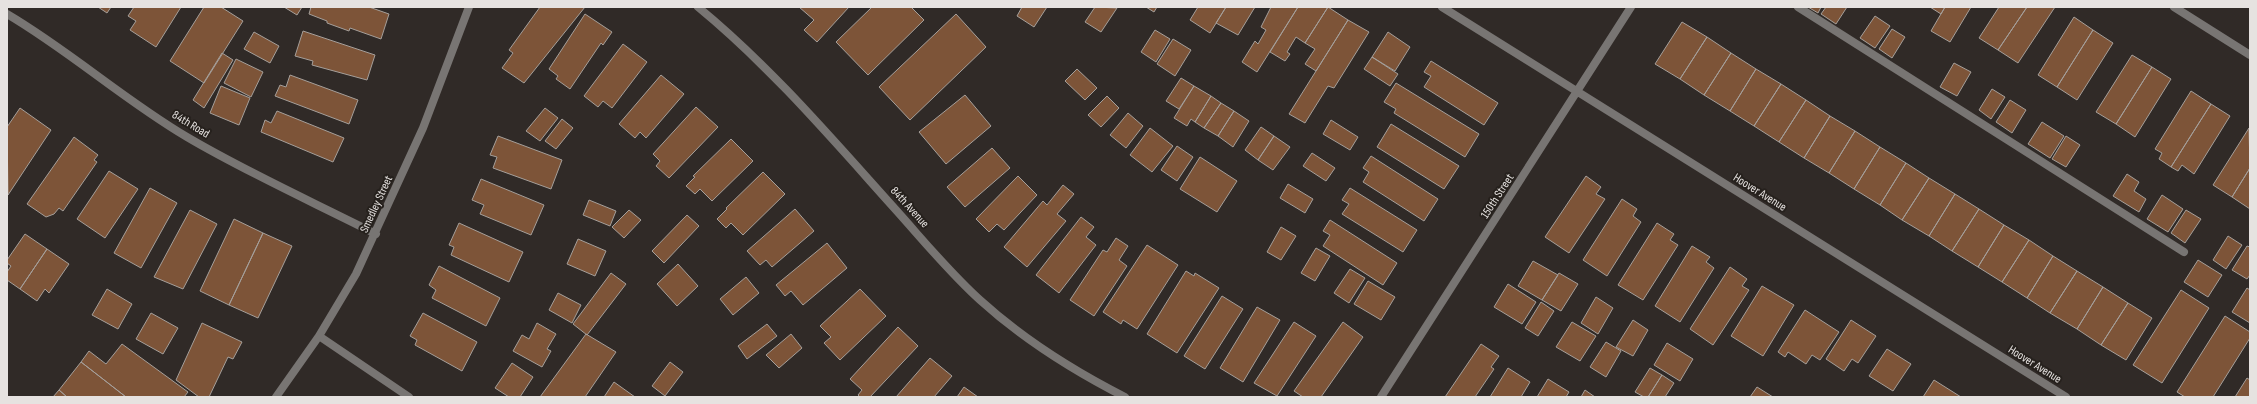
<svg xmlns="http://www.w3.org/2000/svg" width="2257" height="404" viewBox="0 0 2257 404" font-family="'Sofia Sans Condensed',sans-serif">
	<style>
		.building { fill: #7d5438; stroke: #a59f9a }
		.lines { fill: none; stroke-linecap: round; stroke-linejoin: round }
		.service { stroke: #787573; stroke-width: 8 }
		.minor { stroke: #787573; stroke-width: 8 }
		.labels { text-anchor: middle; stroke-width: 4; stroke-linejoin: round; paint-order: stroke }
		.street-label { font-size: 12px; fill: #e6e2e0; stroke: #26211d }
	</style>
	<rect width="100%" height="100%" fill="#302a27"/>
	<path class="building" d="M98,7H111L107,13Z
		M134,7H181L156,47L130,30L136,21L128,16Z
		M204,7H221L243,21L204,83L170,61Z
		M284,7H302L297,15Z
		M311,7H369L389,14L381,39L350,28L349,31L327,23V21L309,14Z
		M540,7H585L524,83L502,68L513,53L509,50Z
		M799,7H849L817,42L804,30L814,20Z
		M872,7H911L924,20L868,75L836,42Z
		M1022,7H1047L1034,27L1017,16Z
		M1095,7L1117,8L1101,32L1085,22Z
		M1146,7H1157L1154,12Z
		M1198,7H1226L1210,33L1190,20Z
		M1226,7H1255L1238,35L1216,23Z
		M1271,7H1298L1257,72L1242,62L1255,41L1258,44L1266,30L1261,27Z
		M1298,7H1328L1305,43L1296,37L1287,52L1290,54L1285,61L1270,52Z
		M1328,7L1348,20L1316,71L1305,64L1315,49L1305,43Z
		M1808,7H1821L1818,13Z
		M1826,7H1847L1836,24L1821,14Z
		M1930,7H1945L1941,14Z
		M1945,7H1971L1950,42L1931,31Z
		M1999,7H2027L1998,50L1979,38Z
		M2027,7H2055L2018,63L1998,50Z
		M585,14L612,32L603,45L601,43L570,89L556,79L558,76L549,69Z
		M956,14L986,47L910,120L879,87Z
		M1875,16L1890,26L1875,48L1860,38Z
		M2074,17L2093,30L2057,87L2038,75Z
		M1348,20L1369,32L1334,88L1328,86L1305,123L1289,114Z
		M1682,22L1707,37L1680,79L1655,64Z
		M1892,29L1905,37L1892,58L1879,49Z
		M1155,30L1170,39L1156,62L1141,52Z
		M2093,30L2113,43L2077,100L2057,87Z
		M303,31L375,55L367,80L312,65L313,61L295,56Z
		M254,32L279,46L270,63L244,49Z
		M1388,32L1410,47L1395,71L1372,57Z
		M1707,37L1731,53L1704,95L1680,79Z
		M1173,39L1191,50L1175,76L1157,64Z
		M623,44L647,62L612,108L603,101L598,107L584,96Z
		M222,53L233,60L204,108L193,100Z
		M1731,53L1756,69L1730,111L1704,95Z
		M2132,55L2152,67L2116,124L2096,112Z
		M1372,57L1398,74L1390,86L1364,69Z
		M236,59L263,72L251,97L224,83Z
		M1431,61L1498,103L1484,125L1424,87L1431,76L1424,72Z
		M1954,63L1971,72L1957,96L1940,87Z
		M2152,67L2171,79L2135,137L2116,124Z
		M1077,69L1097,88L1085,100L1065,81Z
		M1756,69L1781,84L1754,126L1730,111Z
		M290,75L358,100L349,124L275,96L280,85L286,87Z
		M661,75L684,94L646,138L640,132L635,138L619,124Z
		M1181,78L1194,86L1179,109L1166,101Z
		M1396,83L1479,134L1465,157L1394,113L1396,109L1384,102Z
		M1781,84L1806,100L1779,142L1754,126Z
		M221,86L250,98L239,125L210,113Z
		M1194,86L1211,96L1195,122L1191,119L1187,126L1174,118Z
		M1992,89L2005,97L1991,119L1979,110Z
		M2191,91L2211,104L2171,167L2159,159L2162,153L2155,149Z
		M965,95L991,126L946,164L919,132Z
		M1107,96L1119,108L1101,127L1088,115Z
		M1211,96L1221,103L1204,128L1195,122Z
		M1806,100L1830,116L1804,158L1779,142Z
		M2010,100L2026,110L2012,133L1996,122Z
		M1221,103L1234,111L1218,136L1204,128Z
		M2211,104L2230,116L2194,174L2182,165L2178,171L2171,167Z
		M696,107L718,127L669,178L656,166L660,161L653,154Z
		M20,108L51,130L8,195L7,127Z
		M545,108L558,118L540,141L526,131Z
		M277,111L344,138L333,162L261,132L265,120L271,123Z
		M1234,111L1249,121L1233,147L1218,136Z
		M1128,113L1143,126L1126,148L1110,135Z
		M1830,116L1855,131L1829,173L1804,158Z
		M562,119L573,128L556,149L545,141Z
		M1331,120L1358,137L1350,150L1323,134Z
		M2042,122L2064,136L2050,158L2028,144Z
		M1391,124L1459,166L1444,189L1377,147Z
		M1261,127L1274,136L1258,160L1245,150Z
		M1150,128L1173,146L1152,172L1130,155Z
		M2249,128L2250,168L2232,197L2213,185Z
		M1855,131L1880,147L1854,189L1829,173Z
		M498,136L562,160L551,189L493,168L497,157L490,155Z
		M1274,136L1290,147L1273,170L1258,160Z
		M2066,136L2080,145L2066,167L2052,159Z
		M74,137L98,155L94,160L97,162L63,211L59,208L54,214L46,217L27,204Z
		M731,139L753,161L712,201L700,189L695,194L686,186L695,177L693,176Z
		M1177,146L1193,157L1177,181L1161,170Z
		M1880,147L1906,163L1880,205L1854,189Z
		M992,148L1010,168L965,207L947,187Z
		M1312,153L1335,168L1326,181L1303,166Z
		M1371,156L1438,199L1424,221L1363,182L1369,172L1363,168Z
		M1200,157L1237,181L1217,212L1180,189Z
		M1906,163L1929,178L1902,220L1880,205Z
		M2250,168V209L2232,197Z
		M109,171L138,189L105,238L77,219Z
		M763,172L785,194L743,235L731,223L726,228L717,219L727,209L726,208Z
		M2127,174L2139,182L2134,191L2146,199L2139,212L2113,196Z
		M1018,176L1037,195L1004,230L997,224L989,232L976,219Z
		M1586,176L1601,187L1596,194L1605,199L1569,253L1545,237Z
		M1929,178L1955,194L1929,236L1902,220Z
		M481,179L544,205L531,235L480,214L484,205L472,200Z
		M1288,184L1313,199L1305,213L1280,198Z
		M1063,185L1074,194L1057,214L1066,221L1027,267L1004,247L1043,201L1047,205Z
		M150,188L177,203L141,268L114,253Z
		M1350,188L1417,230L1403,252L1342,214L1349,204L1342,200Z
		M1955,194L1979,209L1952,251L1929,236Z
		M2162,195L2183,209L2168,232L2147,219Z
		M1622,199L1637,209L1633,216L1641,222L1607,276L1583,260Z
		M589,200L616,211L610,226L583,215Z
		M795,209L814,231L772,267L766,260L760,265L747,251Z
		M1979,209L2004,225L1978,267L1952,251Z
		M190,210L217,224L183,289L154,277Z
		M629,210L641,220L624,238L612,227Z
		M2186,210L2201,219L2185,243L2171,233Z
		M687,215L699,226L664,263L652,251Z
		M1081,217L1094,227L1086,237L1096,245L1059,293L1036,275Z
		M234,219L263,233L229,305L200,291Z
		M1330,220L1397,263L1383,285L1323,246L1330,235L1323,231Z
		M459,223L523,252L509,282L451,255L454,247L449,245Z
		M1657,223L1674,234L1670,240L1678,245L1643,300L1618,285Z
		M2004,225L2029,240L2002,282L1978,267Z
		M1281,227L1296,236L1281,260L1267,252Z
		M263,233L292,246L258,318L229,305Z
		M25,234L47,249L20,289L7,280V272L11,266L7,263V260Z
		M2228,236L2242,245L2226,269L2213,260Z
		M1116,238L1128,246L1119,260L1127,266L1094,316L1070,300L1103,250L1107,252Z
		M578,239L606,251L595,276L567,264Z
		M2029,240L2053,256L2027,298L2002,282Z
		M827,243L847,268L803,305L791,291L785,296L776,285Z
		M1147,245L1178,265L1137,329L1123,320L1121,324L1103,312Z
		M1692,246L1710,257L1706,262L1714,268L1680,322L1655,306Z
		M2247,246L2250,247V275L2247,279L2232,270Z
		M1316,248L1330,256L1315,281L1301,273Z
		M47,249L69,264L49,293L45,289L37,301L20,289Z
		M2053,256L2077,271L2050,313L2027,298Z
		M2198,260L2222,275L2208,297L2184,282Z
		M1533,261L1558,275L1542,300L1518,286Z
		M678,264L698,286L677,306L657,284Z
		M439,266L500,298L486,326L432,298L436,290L429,285Z
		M1730,267L1747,279L1742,286L1749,290L1713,345L1690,329Z
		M1350,269L1365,278L1349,303L1334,293Z
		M1186,271L1194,276L1195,273L1219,288L1177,353L1147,334Z
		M2077,271L2103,287L2077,329L2050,313Z
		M611,273L626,284L587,335L573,324Z
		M1559,273L1578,284L1561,311L1542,300Z
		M746,277L759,293L733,315L720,299Z
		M1368,281L1395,297L1381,320L1354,304Z
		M1508,284L1536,302L1522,324L1494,307Z
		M1762,286L1794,305L1763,356L1731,336Z
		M2103,287L2128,303L2101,345L2077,329Z
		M2247,288L2250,290V323L2232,312Z
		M107,289L132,304L118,329L92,315Z
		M860,289L886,316L840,360L824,343L831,337L820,326Z
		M2181,290L2209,308L2162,383L2133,365Z
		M558,293L581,305L572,323L549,310Z
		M1222,296L1243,309L1205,369L1184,356Z
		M1596,297L1613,308L1598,334L1581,323Z
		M1541,302L1554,311L1538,336L1525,328Z
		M2128,303L2152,318L2126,360L2101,345Z
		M1257,307L1280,320L1243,382L1220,368Z
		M1805,310L1839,332L1820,360L1812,355L1806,364L1788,352L1785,357L1778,352Z
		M151,313L178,328L163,354L136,339Z
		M423,313L477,342L462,371L415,345L417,340L410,336Z
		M2225,316L2250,332V338L2213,397H2185L2177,392Z
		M1633,320L1648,330L1633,356L1616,347Z
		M1851,320L1876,336L1858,363L1852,359L1844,371L1826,359Z
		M1294,322L1316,336L1277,396L1254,383Z
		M1343,322L1363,337L1321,397H1303L1294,391Z
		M1572,322L1596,336L1580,361L1556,347Z
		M202,323L242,342L233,359L228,357L209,397H199L176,380Z
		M537,323L556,334L547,349L551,351L542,367L513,351L522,335L529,339Z
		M767,324L777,336L747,359L738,346Z
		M898,327L918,346L870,397H860L858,395L862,390L850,379Z
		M586,334L616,352L585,397H540Z
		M791,334L802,348L779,368L766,355Z
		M1606,342L1621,351L1606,377L1590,367Z
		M1667,343L1693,359L1680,381L1654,365Z
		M122,344L188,392L184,397H126L81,362L89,351L106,364Z
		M1481,344L1499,356L1491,367L1494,369L1477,394L1475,397H1445Z
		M1887,349L1911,364L1893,391L1869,376Z
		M930,358L952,376L934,397H896Z
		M81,362L126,397H67L59,390Z
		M670,362L683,372L665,396L652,386Z
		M512,363L533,377L520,397H509L495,388Z
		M1508,368L1530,382L1521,397H1490Z
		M1650,368L1662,375L1648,397H1644L1635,392Z
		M1662,375L1674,383L1665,397H1648Z
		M2247,378L2250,380V397H2235Z
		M1548,379L1569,392L1566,397H1537Z
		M1934,380L1961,397H1923Z
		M614,382L635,397H604Z
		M964,387L978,397H957Z
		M1757,387L1773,397H1750Z
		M59,390L67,397H53Z
		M1585,390L1595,397H1581Z"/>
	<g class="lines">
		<path class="service" d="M1798,7L2184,252"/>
		<path class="minor" d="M698,7C771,67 833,140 896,210C923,240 949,272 980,300C1023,339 1074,371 1125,397
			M1442,7L2066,397
			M2174,7L2250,55
			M7,14C70,51 124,100 187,137C248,173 313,202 376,234
			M319,336L409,397
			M276,397L319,336L356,274L423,128L469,7
			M1381,397L1631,7"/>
	</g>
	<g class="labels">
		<g class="street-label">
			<text transform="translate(191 124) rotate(31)" y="4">84th Road</text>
			<text transform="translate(1760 192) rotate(32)" y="4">Hoover Avenue</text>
			<text transform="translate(1497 196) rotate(-57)" y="4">150th Street</text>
			<text transform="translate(376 204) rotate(-65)" y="4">Smedley Street</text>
			<text transform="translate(910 207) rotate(48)" y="4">84th Avenue</text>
			<text transform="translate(2035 364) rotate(32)" y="4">Hoover Avenue</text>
		</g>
	</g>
	<rect width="2257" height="404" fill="none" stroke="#e6e2e0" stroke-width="16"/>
</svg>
